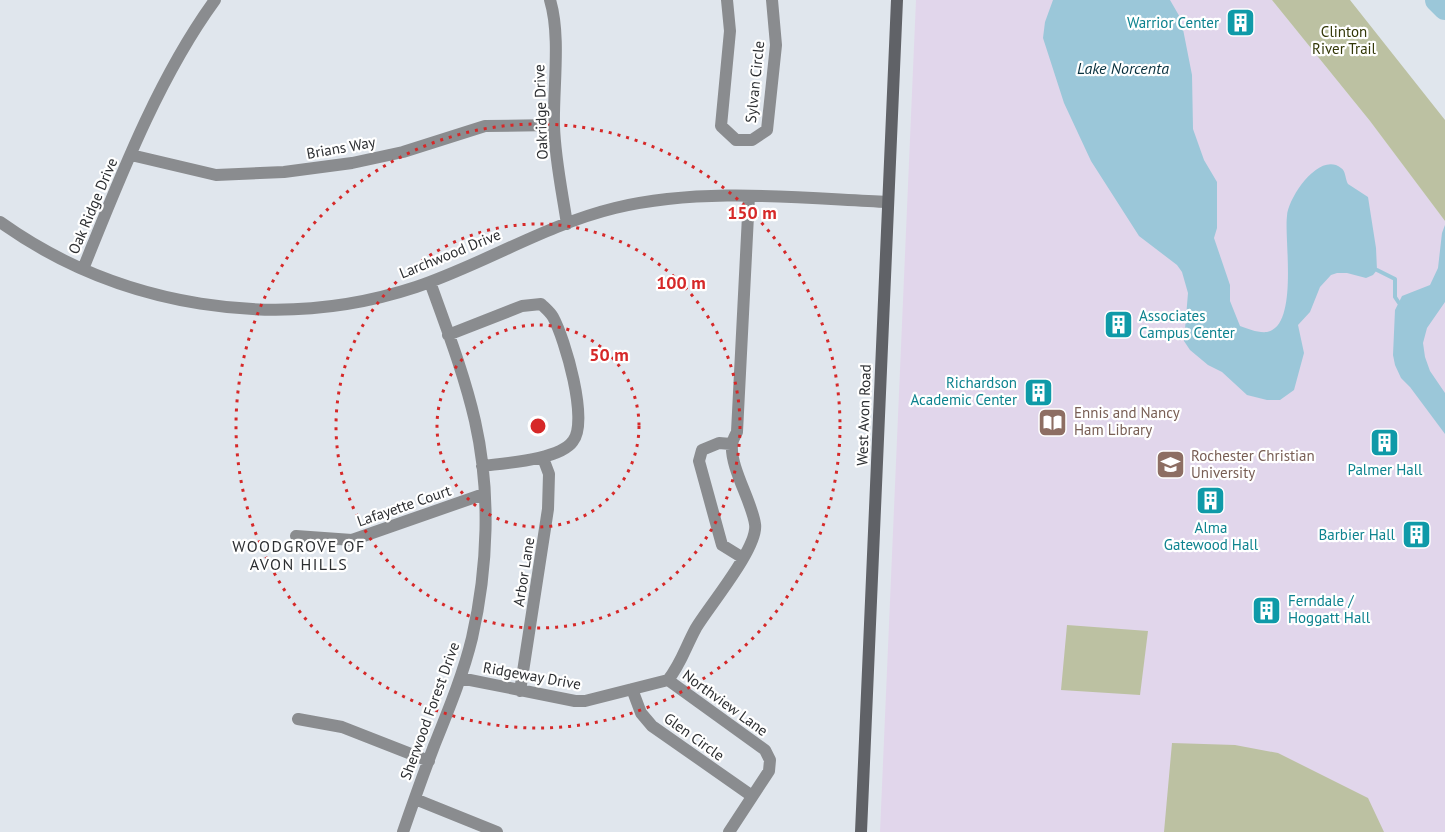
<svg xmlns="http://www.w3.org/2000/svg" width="1445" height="832" viewBox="0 0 1445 832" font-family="'PT Sans',sans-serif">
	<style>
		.education { fill: #e1d6eb }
		.green { fill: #bcc1a2 }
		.water { fill: #9bc7d9 }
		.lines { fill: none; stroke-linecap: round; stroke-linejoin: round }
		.stream { stroke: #9bc7d9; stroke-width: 4 }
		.river { stroke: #9bc7d9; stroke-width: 24 }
		.street { stroke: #8a8c8f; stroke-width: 12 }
		.secondary { stroke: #606267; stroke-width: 12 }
		.ring { fill: none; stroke: #d62828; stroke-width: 3; stroke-dasharray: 3 6 }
		.labels { text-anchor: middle; stroke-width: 4.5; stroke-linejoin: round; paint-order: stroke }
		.culture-label { font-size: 15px; fill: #0d838f; stroke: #fff; text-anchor: end }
		.park-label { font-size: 15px; fill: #333808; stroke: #fff }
		.street-label { font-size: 15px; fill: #2c2e31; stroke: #fff }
		.education-label { font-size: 15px; fill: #785e54; stroke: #fff; text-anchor: start }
		.water-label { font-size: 16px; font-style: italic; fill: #08313f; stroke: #fff }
		.neighbourhood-label { font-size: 16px; letter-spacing: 1.5px; fill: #2c2e31; stroke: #fff }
		.centre { fill: #d62828; stroke: #fff; stroke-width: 3 }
		.ring-label { font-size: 18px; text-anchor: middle; font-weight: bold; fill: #d62828; stroke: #fff; stroke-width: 4.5; stroke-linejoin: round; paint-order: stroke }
	</style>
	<rect width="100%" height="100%" fill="#e0e6ed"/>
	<path class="education" d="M916,0H1272L1370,121L1445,221V832H880Z"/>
	<path class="green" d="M1272,0H1350L1445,120V221L1370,121Z
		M1067,625L1148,631L1140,695L1061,690Z
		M1172,743L1235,745L1278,753L1368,798L1384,832H1164Z"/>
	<path class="water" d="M1053,0H1170L1181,19L1192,75L1193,129L1204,160L1217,182V228L1214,238L1230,285V301L1240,326C1248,329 1258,333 1267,332C1299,326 1284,239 1287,216C1288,198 1319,151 1341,168C1346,171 1345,179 1348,184L1368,197L1376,248L1377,270L1373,275L1366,278L1347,273H1337L1331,275L1320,287L1310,312L1298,325L1304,353L1294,390L1280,400H1267L1247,395L1222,372L1208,365L1190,350L1184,341L1188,293L1182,272L1177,265L1139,236L1091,161L1064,103L1043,38L1045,22Z
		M1445,225V302L1427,328L1423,343L1425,357L1430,371L1445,393V434L1410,387L1401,378L1395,365L1393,355L1395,310L1402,296L1430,285L1438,268L1442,233Z"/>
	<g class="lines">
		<path class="stream" d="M1377,270L1395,279V297L1399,303"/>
		<path class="river" d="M1437,0L1445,8"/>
		<path class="street" d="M550,0C561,36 553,88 554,126C555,159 562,191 567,224
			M727,0L730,31L721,126L736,140H752L767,130L776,45L772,0
			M131,155L216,175L284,172L352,163L403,152L485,126L554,125
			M0,222C119,307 277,333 416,287C484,264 545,225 615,208C704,187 798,198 888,202
			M83,269C119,180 158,78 215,0
			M448,335L522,306L541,304C545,308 550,312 553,317C565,339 589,421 573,441C560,460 505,463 482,466
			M731,444L719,443L702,450L699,461L722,545L743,558
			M296,536L352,540L484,494
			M460,678L575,701H585L668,680
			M668,680C681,664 686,646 696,628C709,606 759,547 755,524C752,502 730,467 732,445C732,441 735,436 737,432L749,196
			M668,680L765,750L770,760L769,771L729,832
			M632,689L641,713L652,726L752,796
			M520,691L548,509L549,474L543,458
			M298,719L342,727L429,761
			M415,799L497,832
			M403,832C413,803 423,775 434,746C448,711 463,675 472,638C488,568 491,492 475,421C464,373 446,327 430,282"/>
		<path class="secondary" d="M861,832L897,0"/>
	</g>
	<g class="ring">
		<circle cx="538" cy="426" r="101"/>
		<circle cx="538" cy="426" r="202"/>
		<circle cx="538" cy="426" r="302"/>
	</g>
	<defs>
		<symbol id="building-square" viewBox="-11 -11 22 22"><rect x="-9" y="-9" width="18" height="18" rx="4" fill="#0f9aa8" stroke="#fff"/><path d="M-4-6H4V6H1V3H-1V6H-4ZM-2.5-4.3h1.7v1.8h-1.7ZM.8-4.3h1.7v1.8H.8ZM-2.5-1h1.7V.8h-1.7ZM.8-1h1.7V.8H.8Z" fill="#fff"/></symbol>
		<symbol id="library-square" viewBox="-11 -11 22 22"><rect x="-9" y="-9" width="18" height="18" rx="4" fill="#8d6e63" stroke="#fff"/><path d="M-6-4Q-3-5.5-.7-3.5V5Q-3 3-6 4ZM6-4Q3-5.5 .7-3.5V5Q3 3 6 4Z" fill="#fff"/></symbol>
		<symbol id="university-square" viewBox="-11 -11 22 22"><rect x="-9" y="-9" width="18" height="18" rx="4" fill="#8d6e63" stroke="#fff"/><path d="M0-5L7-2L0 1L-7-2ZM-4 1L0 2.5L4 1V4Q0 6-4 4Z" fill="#fff"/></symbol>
	</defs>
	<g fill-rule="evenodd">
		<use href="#building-square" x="1224" y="6" width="33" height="33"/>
		<use href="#building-square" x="1102" y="308" width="33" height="33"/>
		<use href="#building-square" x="1022" y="376" width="33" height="33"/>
		<use href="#library-square" x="1036" y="406" width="33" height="33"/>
		<use href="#building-square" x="1368" y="426" width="33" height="33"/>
		<use href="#university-square" x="1154" y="448" width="33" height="33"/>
		<use href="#building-square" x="1194" y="484" width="33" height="33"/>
		<use href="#building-square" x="1400" y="518" width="33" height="33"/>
		<use href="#building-square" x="1250" y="594" width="33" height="33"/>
	</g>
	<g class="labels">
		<g class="culture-label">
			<text x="1219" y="28">Warrior Center</text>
			<text x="1139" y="321" text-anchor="start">Associates<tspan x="1139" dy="17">Campus Center</tspan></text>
			<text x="1017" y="388">Richardson<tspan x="1017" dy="17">Academic Center</tspan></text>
			<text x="1385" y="475" text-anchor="middle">Palmer Hall</text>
			<text x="1211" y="533" text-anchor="middle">Alma<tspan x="1211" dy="17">Gatewood Hall</tspan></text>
			<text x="1395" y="540">Barbier Hall</text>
			<text x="1288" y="606" text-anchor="start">Ferndale /<tspan x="1288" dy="17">Hoggatt Hall</tspan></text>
		</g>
		<g class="park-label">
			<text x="1344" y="37">Clinton<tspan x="1344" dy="17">River Trail</tspan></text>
		</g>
		<g class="street-label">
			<text transform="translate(755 82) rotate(-84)" y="5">Sylvan Circle</text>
			<text transform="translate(541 112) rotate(-92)" y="5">Oakridge Drive</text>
			<text transform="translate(341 148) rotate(-10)" y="5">Brians Way</text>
			<text transform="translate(93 206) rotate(-67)" y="5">Oak Ridge Drive</text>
			<text transform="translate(450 254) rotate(-22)" y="5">Larchwood Drive</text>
			<text transform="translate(864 415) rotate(-88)" y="5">West Avon Road</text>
			<text transform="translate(404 506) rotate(-19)" y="5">Lafayette Court</text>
			<text transform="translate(524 572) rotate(-81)" y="5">Arbor Lane</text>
			<text transform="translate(532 676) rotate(10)" y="5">Ridgeway Drive</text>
			<text transform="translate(725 703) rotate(36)" y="5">Northview Lane</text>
			<text transform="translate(430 711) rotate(-70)" y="5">Sherwood Forest Drive</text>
			<text transform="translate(694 737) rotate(36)" y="5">Glen Circle</text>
		</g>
		<g class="education-label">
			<text x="1074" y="418">Ennis and Nancy<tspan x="1074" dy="17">Ham Library</tspan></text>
			<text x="1191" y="461">Rochester Christian<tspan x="1191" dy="17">University</tspan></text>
		</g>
		<g class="water-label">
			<text x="1123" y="74">Lake Norcenta</text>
		</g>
		<g class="neighbourhood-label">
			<text x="299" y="552">WOODGROVE OF<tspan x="299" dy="18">AVON HILLS</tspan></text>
		</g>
	</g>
	<circle cx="538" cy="426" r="9" class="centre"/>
	<g class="ring-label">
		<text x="752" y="219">150 m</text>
		<text x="681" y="289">100 m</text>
		<text x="609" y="361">50 m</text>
	</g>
</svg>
